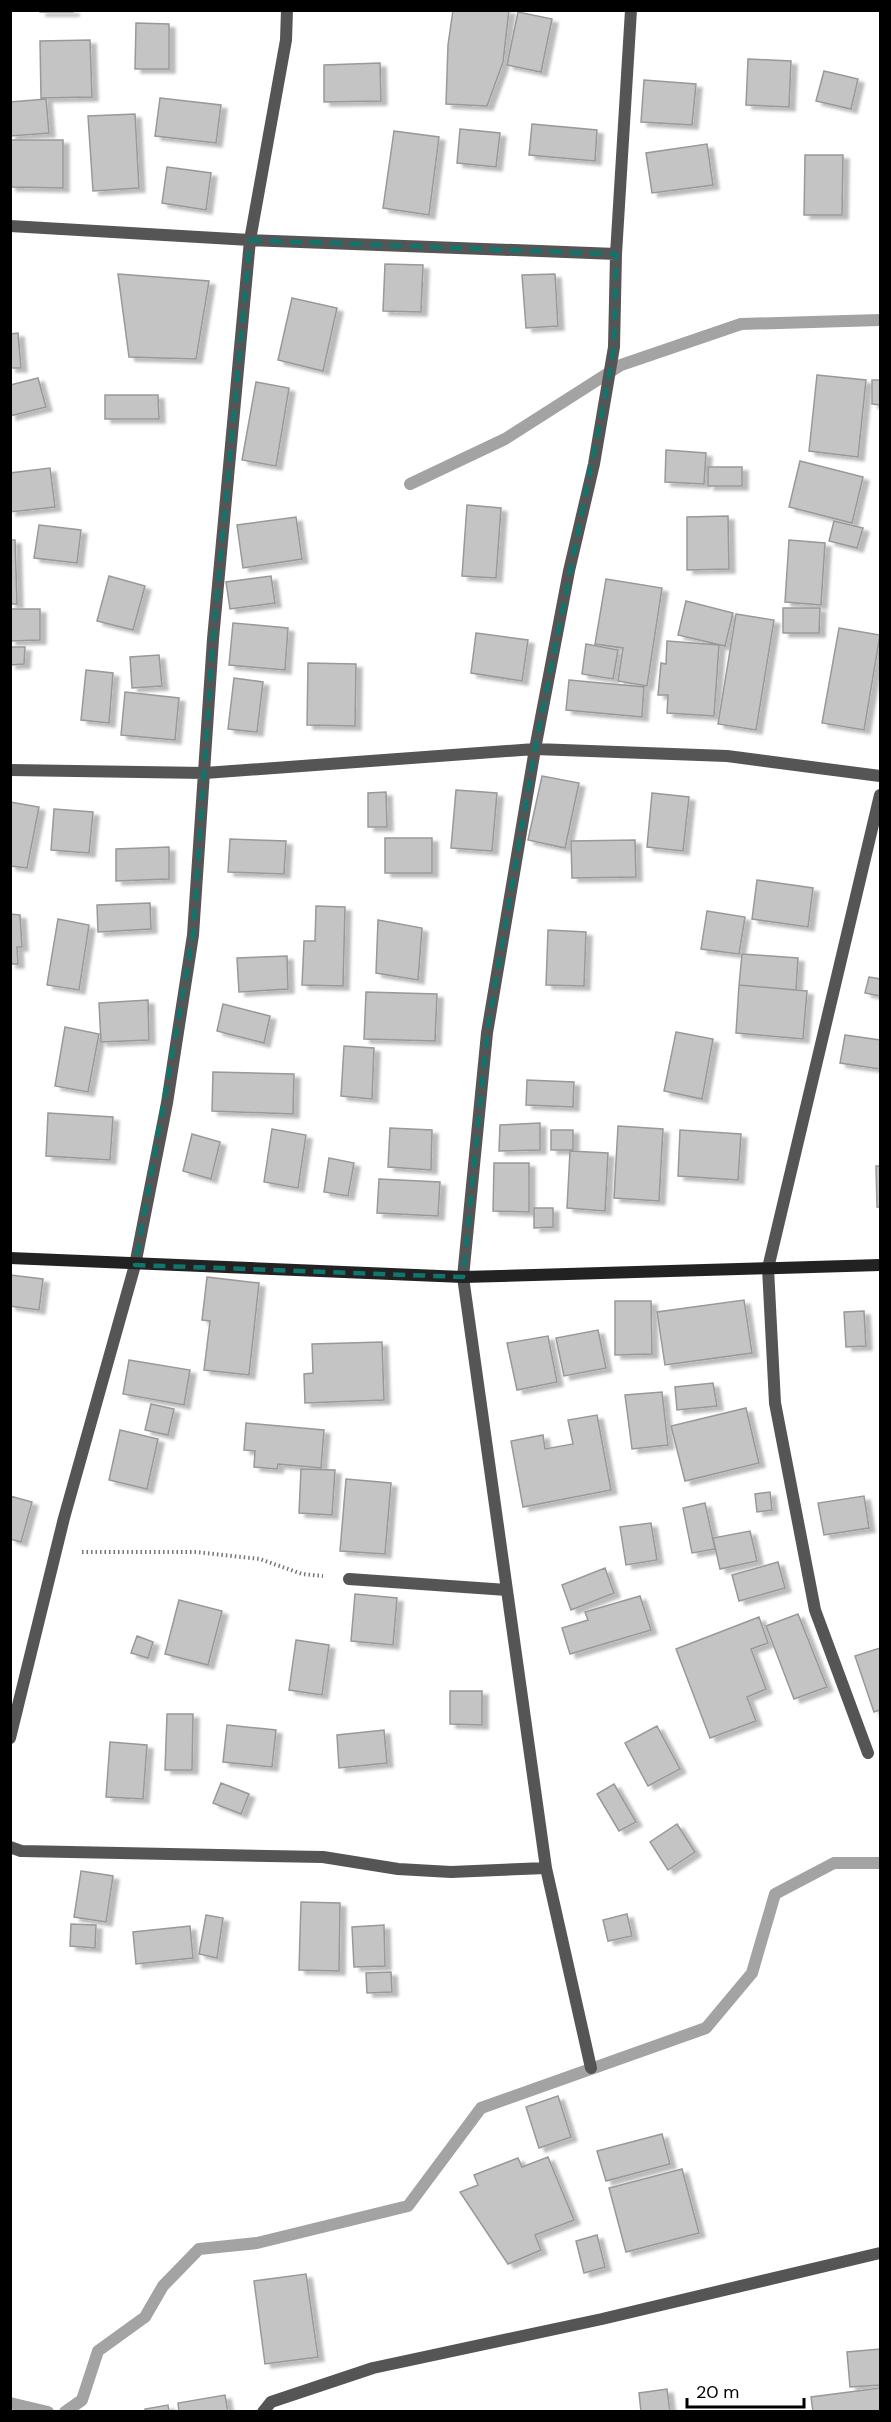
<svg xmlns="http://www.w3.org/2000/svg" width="891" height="2422" viewBox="0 0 891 2422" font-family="'DM Sans',sans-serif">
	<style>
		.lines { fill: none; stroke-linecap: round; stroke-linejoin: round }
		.stream { stroke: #a3a3a3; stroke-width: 12 }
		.building { fill: #c4c4c4; stroke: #999; stroke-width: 1.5; filter: url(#shadow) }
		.path { stroke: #777; stroke-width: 4; stroke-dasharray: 1.5 3; stroke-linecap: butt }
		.street { stroke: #555; stroke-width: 12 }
		.secondary { stroke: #222; stroke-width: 12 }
		.marked { fill: none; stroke: #0f766e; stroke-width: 4.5; stroke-dasharray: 12 8; stroke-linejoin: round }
	</style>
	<defs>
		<filter id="shadow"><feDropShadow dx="6" dy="4" stdDeviation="1.5" flood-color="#0004"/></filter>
	</defs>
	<rect width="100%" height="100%" fill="#fff"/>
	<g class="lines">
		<path class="stream" d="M410,484L505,439L621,365L741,324L880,320
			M10,2403L48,2412
			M65,2412L82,2400L98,2351L145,2317L163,2286L199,2249L257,2243L408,2206L481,2108L706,2028L752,1973L775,1894L834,1863H880"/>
	</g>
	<path class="building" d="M40,10H73V12H40Z
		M453,10H509L503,62L487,106L446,104L448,45Z
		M518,12L552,19L541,72L507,65Z
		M136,23L169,24V69H135Z
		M90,40L92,97L41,98L40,41Z
		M748,59L791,61L789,107L746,105Z
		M380,63L381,101L324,102V65Z
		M824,71L858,79L851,109L816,101Z
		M644,80L696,84L692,125L641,122Z
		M160,98L221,105L216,143L155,136Z
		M46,99L49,133L10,136V102Z
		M135,114L139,188L93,191L88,116Z
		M532,124L597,130L595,161L529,155Z
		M460,129L500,133L496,167L457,163Z
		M394,131L439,137L429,215L383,208Z
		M10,140H63V188L10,187Z
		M707,144L713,185L652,193L646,153Z
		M805,155H843L842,215H804Z
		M167,167L211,173L206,210L162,203Z
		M385,264L423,265L421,312L383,311Z
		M118,274L209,281L196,359L129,357Z
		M555,274L558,326L526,328L522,275Z
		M292,298L337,308L323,371L278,360Z
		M18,333L21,368H10V334Z
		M817,375L866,380L858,457L809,451Z
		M38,378L46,407L10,416V385Z
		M872,380H880V405L872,404Z
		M256,382L289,388L276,466L242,460Z
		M105,395H158L159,419H105Z
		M666,450L706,453L704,484L665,482Z
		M800,461L863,477L852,523L789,507Z
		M708,467H742V486H708Z
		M50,468L55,507L10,512V473Z
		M467,505L501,508L496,578L462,576Z
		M728,516L729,569L687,570V517Z
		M296,517L302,559L243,568L237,525Z
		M834,521L863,528L857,548L829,541Z
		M39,525L81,530L77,563L34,558Z
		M10,540H15L17,604H10Z
		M789,540L825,543L821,605L785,602Z
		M109,576L145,586L133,630L97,621Z
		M271,576L275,603L230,609L226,582Z
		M606,579L662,588L647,686L618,681L623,648L595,644Z
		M686,601L733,613L725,646L678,635Z
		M783,608H820L819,633H783Z
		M10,609H40V640L10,641Z
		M736,614L774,620L756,730L718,724Z
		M233,623L288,628L285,670L229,665Z
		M839,628L880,635L864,730L822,723Z
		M476,633L528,640L522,681L471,673Z
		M667,641L719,645L714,716L667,713L668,695H658L661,663L666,664Z
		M586,644L618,650L613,679L582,674Z
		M10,647H25L24,664L10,665Z
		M159,655L162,686L132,688L130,657Z
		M308,663L356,664L355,726L307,725Z
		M86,670L113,673L109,723L81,720Z
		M234,678L263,682L257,732L228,729Z
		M569,680L644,687L642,717L566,710Z
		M125,692L179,698L175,740L121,735Z
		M542,776L579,783L565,848L528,840Z
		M456,790L497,793L492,851L451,848Z
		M386,792L387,827H368V793Z
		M652,793L689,797L683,851L647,847Z
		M10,802L39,807L27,868L10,866Z
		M54,809L93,812L89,853L51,850Z
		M385,838H432V873H385Z
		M230,839L286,841L284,874L228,872Z
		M635,840L636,877L572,878L571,841Z
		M169,847V879L116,881V849Z
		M757,880L813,888L808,927L752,919Z
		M150,903L151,929L98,932L97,905Z
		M316,906L345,907L343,986L302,985L304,941H315Z
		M707,911L745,917L739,954L701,949Z
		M10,914L20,915L22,947H17L18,964H10Z
		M58,919L89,925L79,990L47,985Z
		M378,920L422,928L418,980L376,973Z
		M548,930L586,932L584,986L546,985Z
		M742,954L798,958L796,990L739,985Z
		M287,956L288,989L239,992L237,958Z
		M869,977L880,979V996L865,993Z
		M739,985L807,991L803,1039L736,1033Z
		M366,992L437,994L435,1041L364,1039Z
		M148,1000L149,1040L101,1042L99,1003Z
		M223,1004L270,1016L264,1043L217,1031Z
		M65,1027L99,1034L88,1092L55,1086Z
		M676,1032L713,1039L702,1099L664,1091Z
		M845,1035L880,1040V1069L840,1063Z
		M344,1046L374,1048L372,1099L341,1096Z
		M213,1072L294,1074L293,1114L212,1111Z
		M527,1080L574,1082L573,1107L526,1105Z
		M48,1113L113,1117L110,1160L46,1156Z
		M540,1123V1150L499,1151L500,1125Z
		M618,1126L663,1129L659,1201L614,1198Z
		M390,1128L432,1130L431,1170L388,1167Z
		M272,1129L306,1135L298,1188L264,1182Z
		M551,1130H573V1150H551Z
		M680,1130L741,1134L738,1180L678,1176Z
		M192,1134L220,1142L211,1179L183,1171Z
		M570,1151L608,1153L605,1211L567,1208Z
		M329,1158L354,1163L348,1196L324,1192Z
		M494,1163H529V1212L493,1211Z
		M876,1166H880V1207H877Z
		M379,1179L440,1182L438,1216L377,1213Z
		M534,1208H553V1227L534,1228Z
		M10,1275L43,1279L39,1310L10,1306Z
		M207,1277L259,1283L249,1375L204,1370L210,1321L202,1320Z
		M744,1300L752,1353L665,1365L657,1312Z
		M615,1301H651L652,1354L615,1355Z
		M864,1311L866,1346L846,1347L844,1312Z
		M598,1330L606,1368L564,1376L556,1338Z
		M548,1336L557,1382L517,1390L507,1343Z
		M382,1342L384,1400L305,1403L304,1374L313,1373L312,1344Z
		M129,1360L190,1370L184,1405L123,1394Z
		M713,1383L717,1406L677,1410L675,1387Z
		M662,1392L668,1445L632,1449L625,1395Z
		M151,1404L174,1409L168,1435L145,1430Z
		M746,1408L759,1463L685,1481L671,1426Z
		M597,1415L611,1490L523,1507L511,1441L543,1435L545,1449L573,1444L568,1420Z
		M246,1423L324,1430L321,1468L278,1464L277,1469L254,1467L255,1451L244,1450Z
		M120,1430L158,1439L147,1489L109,1480Z
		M301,1469L335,1470L332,1515L299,1513Z
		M346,1479L391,1483L385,1554L340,1551Z
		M770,1492L772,1510L757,1512L755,1494Z
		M10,1496L32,1502L21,1542L10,1539Z
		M864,1496L869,1528L824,1535L818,1503Z
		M705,1503L715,1549L692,1553L683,1508Z
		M651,1523L657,1560L626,1565L620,1527Z
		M750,1531L757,1561L720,1569L713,1538Z
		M778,1562L785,1588L739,1601L732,1575Z
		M605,1568L614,1593L571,1610L562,1585Z
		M355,1594L397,1598L393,1645L351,1641Z
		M640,1596L651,1630L570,1654L562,1628L588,1620L585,1612Z
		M179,1600L222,1611L208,1665L165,1654Z
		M798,1614L827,1687L794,1699L766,1626Z
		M759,1617L768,1643L751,1649L766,1689L747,1697L756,1721L710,1738L676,1649Z
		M137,1636L153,1642L148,1658L131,1653Z
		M296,1640L329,1645L322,1695L289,1690Z
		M880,1648V1710L874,1712L855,1656Z
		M450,1691H482V1725L450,1724Z
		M167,1714H193L192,1770H165Z
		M227,1725L276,1730L272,1767L223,1762Z
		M657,1726L680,1769L648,1786L625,1743Z
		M384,1730L387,1763L339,1768L337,1735Z
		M110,1742L147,1745L143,1799L106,1797Z
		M221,1783L249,1794L241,1814L213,1803Z
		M614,1784L636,1822L619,1831L597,1794Z
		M677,1824L695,1852L668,1870L650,1842Z
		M81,1871L113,1876L106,1922L74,1917Z
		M301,1902L340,1903L339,1971L299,1970Z
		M627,1914L632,1936L608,1941L603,1920Z
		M206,1915L223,1918L217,1958L199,1954Z
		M71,1924L96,1925L95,1948L70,1946Z
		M384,1925L385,1966L354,1967L352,1927Z
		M190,1926L193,1958L136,1964L133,1932Z
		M391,1972L392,1992L367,1993L366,1973Z
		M558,2096L571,2137L539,2148L526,2107Z
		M662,2134L670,2164L606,2181L597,2151Z
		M548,2157L574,2220L535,2235L541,2250L508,2264L460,2192L478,2185L474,2175L518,2158L522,2167Z
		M682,2169L699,2233L626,2252L609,2188Z
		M597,2235L605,2267L584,2273L576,2241Z
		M306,2274L318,2357L265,2364L254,2281Z
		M880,2349V2385L850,2387L847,2352Z
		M880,2388V2412H813L811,2397Z
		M667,2389L670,2412H641L639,2393Z
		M225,2395L228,2412H179L178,2403Z
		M168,2405L169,2412H146L145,2409Z"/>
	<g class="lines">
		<path class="path" d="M82,1552H196L260,1559L302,1574L323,1576"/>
		<path class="street" d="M10,226L250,240L616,254
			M10,770L205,773L535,749L727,756L880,776
			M349,1579L507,1590
			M10,1738L64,1518L135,1265L167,1103L193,935L213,639L250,240L286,40L287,10
			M868,1753L815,1610L775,1403L768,1268L880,795
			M10,1847L21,1851L323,1857L398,1869L451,1872L546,1868
			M591,2068L546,1868L463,1277L487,1033L535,749L569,571L594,464L614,347L616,254L631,10
			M263,2412L271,2402L373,2368L602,2319L880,2253"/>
		<path class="secondary" d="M10,1258L463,1277L880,1265"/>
	</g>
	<path class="marked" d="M250,240L616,254L614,347L607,386L535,749L487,1033L463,1277L135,1265L193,935L213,639Z"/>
	<rect width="891" height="2422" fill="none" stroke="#000000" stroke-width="24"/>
	<path d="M687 2398v9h117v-9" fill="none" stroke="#000000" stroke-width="3"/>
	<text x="696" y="2398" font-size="18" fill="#000000" stroke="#ffffff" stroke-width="4.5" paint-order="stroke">20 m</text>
</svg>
